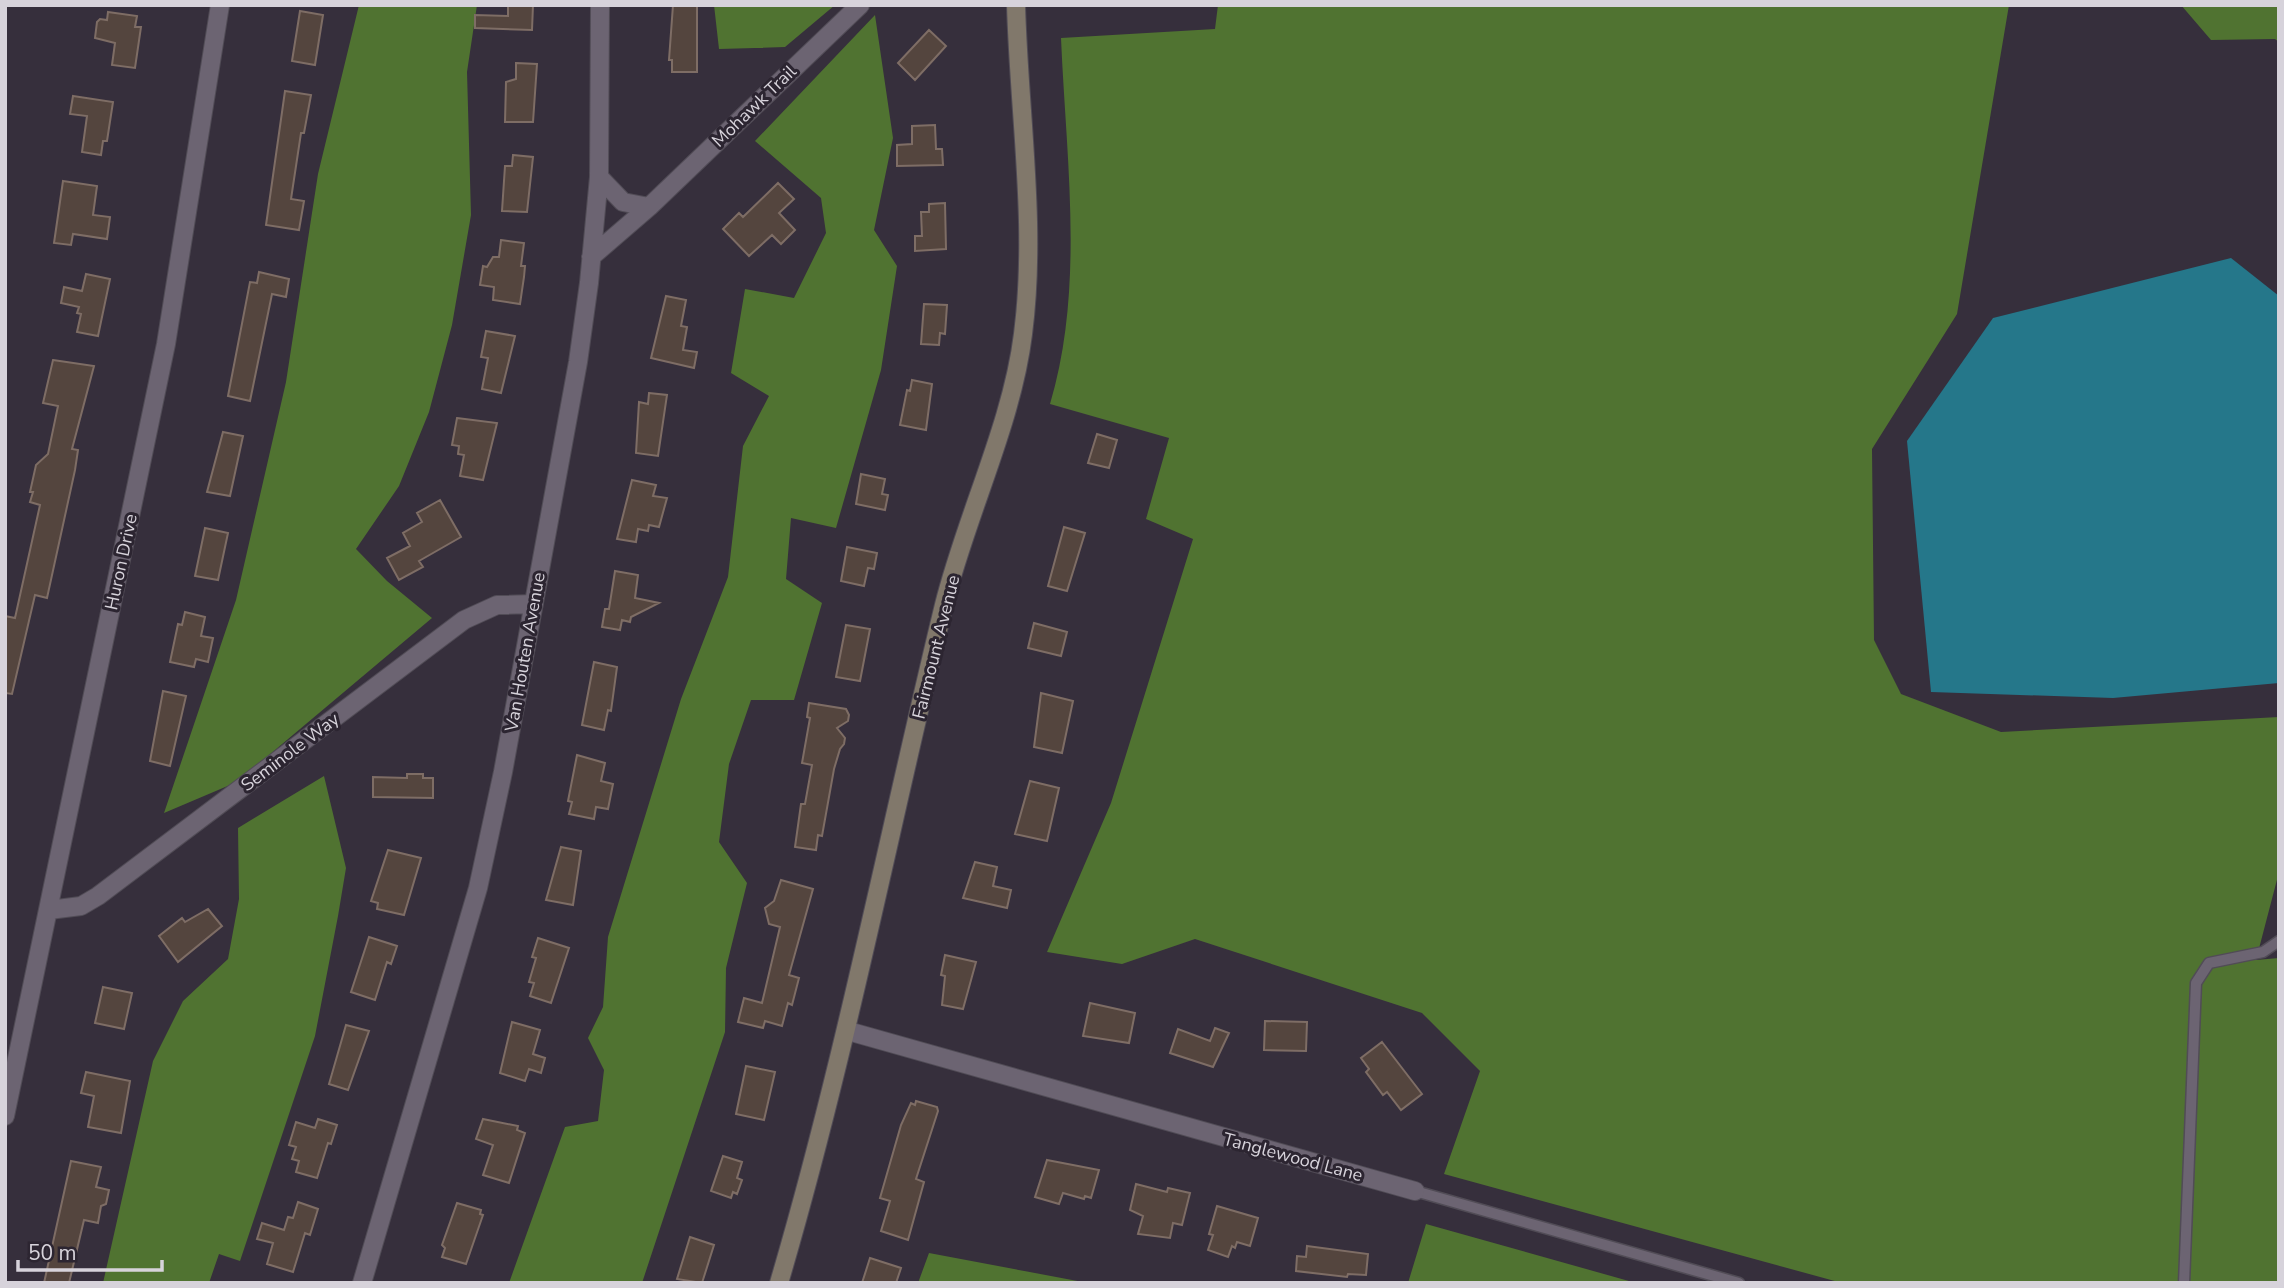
<svg xmlns="http://www.w3.org/2000/svg" width="2284" height="1288" viewBox="0 0 2284 1288" font-family="'Nunito Sans',sans-serif">
	<style>
		.forest { fill: #507331 }
		.water { fill: #25778a }
		.building { fill: #54453e; stroke: #7e6d65; stroke-width: 2 }
		.lines { fill: none; stroke-linecap: round; stroke-linejoin: round }
		.service-casing { stroke: #514c56; stroke-width: 13 }
		.minor-casing { stroke: #514c56; stroke-width: 20 }
		.secondary-casing { stroke: #514c56; stroke-width: 20 }
		.service { stroke: #6c6472; stroke-width: 10 }
		.minor { stroke: #6c6472; stroke-width: 18 }
		.secondary { stroke: #81786b; stroke-width: 18 }
		.labels { text-anchor: middle; stroke-width: 6; stroke-linejoin: round; paint-order: stroke }
		.street-label { font-size: 18px; fill: #d7d3db; stroke: #2c2531 }
	</style>
	<rect width="100%" height="100%" fill="#362f3c"/>
	<path class="forest" d="M359,5H477L467,72L471,215L452,325L429,412L399,486L356,549L387,581L432,618L237,782L164,813L236,600L286,382L318,174Z
		M714,5H835L785,47L719,49Z
		M1218,5H2009L1957,314L1872,449L1874,640L1901,694L2001,732L2279,717V872L2256,960L2279,958V1283H1842L1444,1174L1480,1071L1422,1013L1195,939L1122,964L1047,952L1111,803L1193,539L1146,519L1169,438L1050,404C1085,287 1066,158 1061,38L1215,29Z
		M2181,5H2279V42L2275,39L2211,40Z
		M875,15L893,138L874,230L897,266L881,370L836,528L791,518L786,579L822,603L794,700H751L729,764L719,842L747,883L726,968L725,1032L642,1283H509L565,1127L598,1121L604,1070L588,1038L603,1007L608,937L681,699L728,577L743,446L769,396L731,373L745,289L794,298L826,233L821,198L755,141Z
		M324,776L346,868L338,916L315,1036L240,1261L219,1254L209,1283H103L153,1061L183,1001L228,959L239,899L238,828Z
		M1426,1224L1636,1283H1408Z
		M929,1253L1088,1283H918Z"/>
	<path class="water" d="M2231,258L2279,296V683L2113,698L1931,692L1907,441L1993,318Z"/>
	<path class="building" d="M508,5H533L532,30L475,28V15L508,16Z
		M673,5H697V72H672V60H669Z
		M300,11L323,15L315,65L292,61Z
		M108,12L137,16L135,27H141L135,68L112,65L115,43L95,38L97,22L100,19L107,20Z
		M929,30L946,46L915,80L898,63Z
		M516,63L537,64L533,122H505L506,82L516,79Z
		M285,91L311,95L304,133H301L291,199L304,201L299,230L266,225Z
		M73,96L113,102L107,141H103L101,155L82,152L87,116L70,114Z
		M935,125L936,149H942L943,165L897,166V145L912,144V126Z
		M513,155L533,157L527,212L502,211L505,166H512Z
		M63,181L97,186L93,215L110,217L107,239L73,234L71,245L54,243Z
		M778,183L794,199L779,213L795,230L781,244L772,235L749,256L723,229L739,213L743,217Z
		M945,203L946,249L915,251V236H922L921,212H929V204Z
		M501,240L524,243L521,266H525L524,277L520,304L493,300L494,287L480,285L483,266L487,267L493,257H499Z
		M259,272L289,279L286,297L272,294L250,401L228,396L250,282L257,283Z
		M86,274L110,279L98,336L77,332L81,314L77,313L79,307L61,303L64,287L82,291Z
		M666,296L686,300L681,326L687,327L683,350L697,352L694,368L651,358Z
		M924,304L947,305L945,334L940,333L939,345L921,344Z
		M486,331L515,336L501,393L482,389L488,358L481,357Z
		M53,360L94,366L72,449L78,450L75,470L47,598L35,595L12,694L5,693V616L15,618L40,505L30,502L33,492H30L36,465L48,454L58,406L43,403Z
		M912,380L932,384L926,430L900,425L907,390L910,391Z
		M649,393L667,395L658,456L636,453L639,402L648,404Z
		M457,418L497,423L483,480L460,476L464,455L458,454L459,446L452,445Z
		M223,432L243,436L230,496L207,492Z
		M1097,434L1117,440L1109,468L1088,463Z
		M861,474L885,479L882,494L888,495L885,510L856,504Z
		M632,480L656,485L653,496L667,498L659,527L649,525L648,531L638,529L636,542L617,539Z
		M440,500L461,537L419,561L423,567L399,580L387,558L410,546L403,533L422,522L417,513Z
		M1064,527L1085,533L1067,591L1048,586Z
		M205,528L228,533L218,580L195,576Z
		M847,547L877,553L874,569L868,568L864,586L841,581Z
		M615,571L638,575L635,598L659,603L631,617L630,622L622,620L620,630L602,627L605,609H609Z
		M185,612L205,617L201,636L213,638L208,662L196,659L194,667L170,662L178,624L182,625Z
		M1034,623L1067,632L1061,656L1028,648Z
		M846,625L870,629L860,681L836,677Z
		M594,662L617,667L611,711L608,710L604,730L582,725Z
		M163,691L186,696L170,766L150,761Z
		M1041,693L1073,701L1062,753L1034,747Z
		M809,703L846,709L849,715L848,721L837,728L845,738L844,744L840,749L834,769L822,836L818,835L816,850L795,847L801,804H805L812,765L802,763L810,718L807,717Z
		M577,755L605,763L601,781L613,784L608,809L596,807L594,819L569,814L572,802L568,801Z
		M407,774H423V778H433V798L373,797V777L407,778Z
		M1030,781L1059,788L1047,841L1015,834Z
		M561,847L581,851L573,905L546,900Z
		M388,850L421,858L404,915L377,909L378,903L371,901Z
		M975,862L997,867L993,886L1011,890L1007,908L963,898Z
		M781,880L813,889L789,975L799,978L792,1005L788,1003L782,1026L765,1021L763,1028L738,1022L744,998L762,1003L780,927L769,924L765,908L774,901Z
		M208,909L222,926L178,962L159,936L182,918L185,922Z
		M369,937L397,946L391,964L387,962L375,1000L351,992Z
		M538,938L569,948L551,1003L530,996L534,983L529,982L536,958L532,957Z
		M945,955L976,962L963,1009L942,1005L945,976L941,975Z
		M103,987L132,993L124,1029L95,1023Z
		M1090,1003L1135,1013L1129,1043L1083,1036Z
		M1265,1021L1307,1022L1306,1051L1264,1050Z
		M512,1022L540,1030L533,1054L545,1058L541,1073L529,1069L525,1081L500,1073Z
		M346,1025L369,1031L348,1090L329,1084Z
		M1215,1028L1229,1033L1213,1067L1170,1053L1178,1029L1210,1041Z
		M1382,1042L1422,1094L1401,1110L1387,1092L1383,1095L1366,1072L1369,1069L1361,1058Z
		M746,1066L775,1072L764,1120L736,1114Z
		M86,1072L130,1081L121,1133L88,1127L94,1096L81,1093Z
		M916,1101L937,1107L938,1111L916,1179L924,1182L908,1240L881,1231L890,1201L880,1198L901,1125L911,1103L915,1105Z
		M318,1119L337,1125L331,1144L328,1143L317,1178L296,1172L299,1161L292,1159L296,1147L289,1145L296,1122L315,1128Z
		M483,1119L518,1126L517,1130L525,1133L509,1183L483,1175L493,1145L476,1139Z
		M723,1156L742,1162L737,1178L742,1180L737,1194L733,1192L731,1198L711,1191Z
		M1047,1160L1099,1170L1091,1198L1085,1196L1084,1199L1063,1193L1059,1204L1035,1197Z
		M71,1161L101,1167L96,1187L109,1190L106,1204L101,1206L98,1223L84,1220L69,1283H44Z
		M1136,1184L1167,1192L1168,1188L1190,1193L1182,1225L1173,1223L1170,1238L1138,1234L1143,1216L1130,1210Z
		M298,1202L318,1209L310,1235L305,1233L293,1272L267,1264L273,1243L257,1239L262,1223L284,1230L288,1217L293,1218Z
		M457,1203L481,1210L480,1214L483,1215L466,1264L442,1257L445,1248L442,1245Z
		M1217,1206L1258,1218L1250,1246L1237,1242L1235,1248L1232,1246L1228,1257L1208,1250L1213,1235L1209,1234Z
		M690,1237L714,1245L702,1283L677,1279Z
		M1307,1246L1368,1254L1366,1275L1348,1274L1347,1277L1296,1271L1297,1256L1306,1257Z
		M870,1258L901,1268L896,1283H862Z"/>
	<g class="lines">
		<defs>
			<path id="service" d="M1415,1191L1739,1283
				M2184,1283L2196,983L2209,963L2263,952L2279,941"/>
			<path id="minor" d="M599,177L623,202L649,207L860,5
				M591,257L649,207
				M49,910L81,906L98,896L464,620L497,605L534,604
				M848,1031L1415,1191
				M5,1116L166,344L220,5
				M362,1283L478,888L503,772L578,362L589,283L599,177L600,5"/>
			<path id="secondary" d="M779,1283C845,1059 889,831 944,605C966,516 1012,424 1023,334C1037,226 1019,114 1016,5"/>
		</defs>
		<use href="#service" class="service-casing"/>
		<use href="#minor" class="minor-casing"/>
		<use href="#secondary" class="secondary-casing"/>
		<use href="#service" class="service"/>
		<use href="#minor" class="minor"/>
		<use href="#secondary" class="secondary"/>
	</g>
	<g class="labels">
		<g class="street-label">
			<text transform="translate(754 106) rotate(-44)" y="6">Mohawk Trail</text>
			<text transform="translate(121 562) rotate(-78)" y="6">Huron Drive</text>
			<text transform="translate(936 647) rotate(-76)" y="6">Fairmount Avenue</text>
			<text transform="translate(525 652) rotate(-80)" y="6">Van Houten Avenue</text>
			<text transform="translate(290 752) rotate(-37)" y="6">Seminole Way</text>
			<text transform="translate(1293 1157) rotate(15)" y="6">Tanglewood Lane</text>
		</g>
	</g>
	<rect width="2284" height="1288" fill="none" stroke="#d7d3db" stroke-width="14"/>
	<path d="M18 1260v10h144v-10" fill="none" stroke="#d7d3db" stroke-width="3.5"/>
	<text x="28" y="1260" font-size="21" fill="#d7d3db" stroke="#2c2531" stroke-width="5" paint-order="stroke">50 m</text>
</svg>
